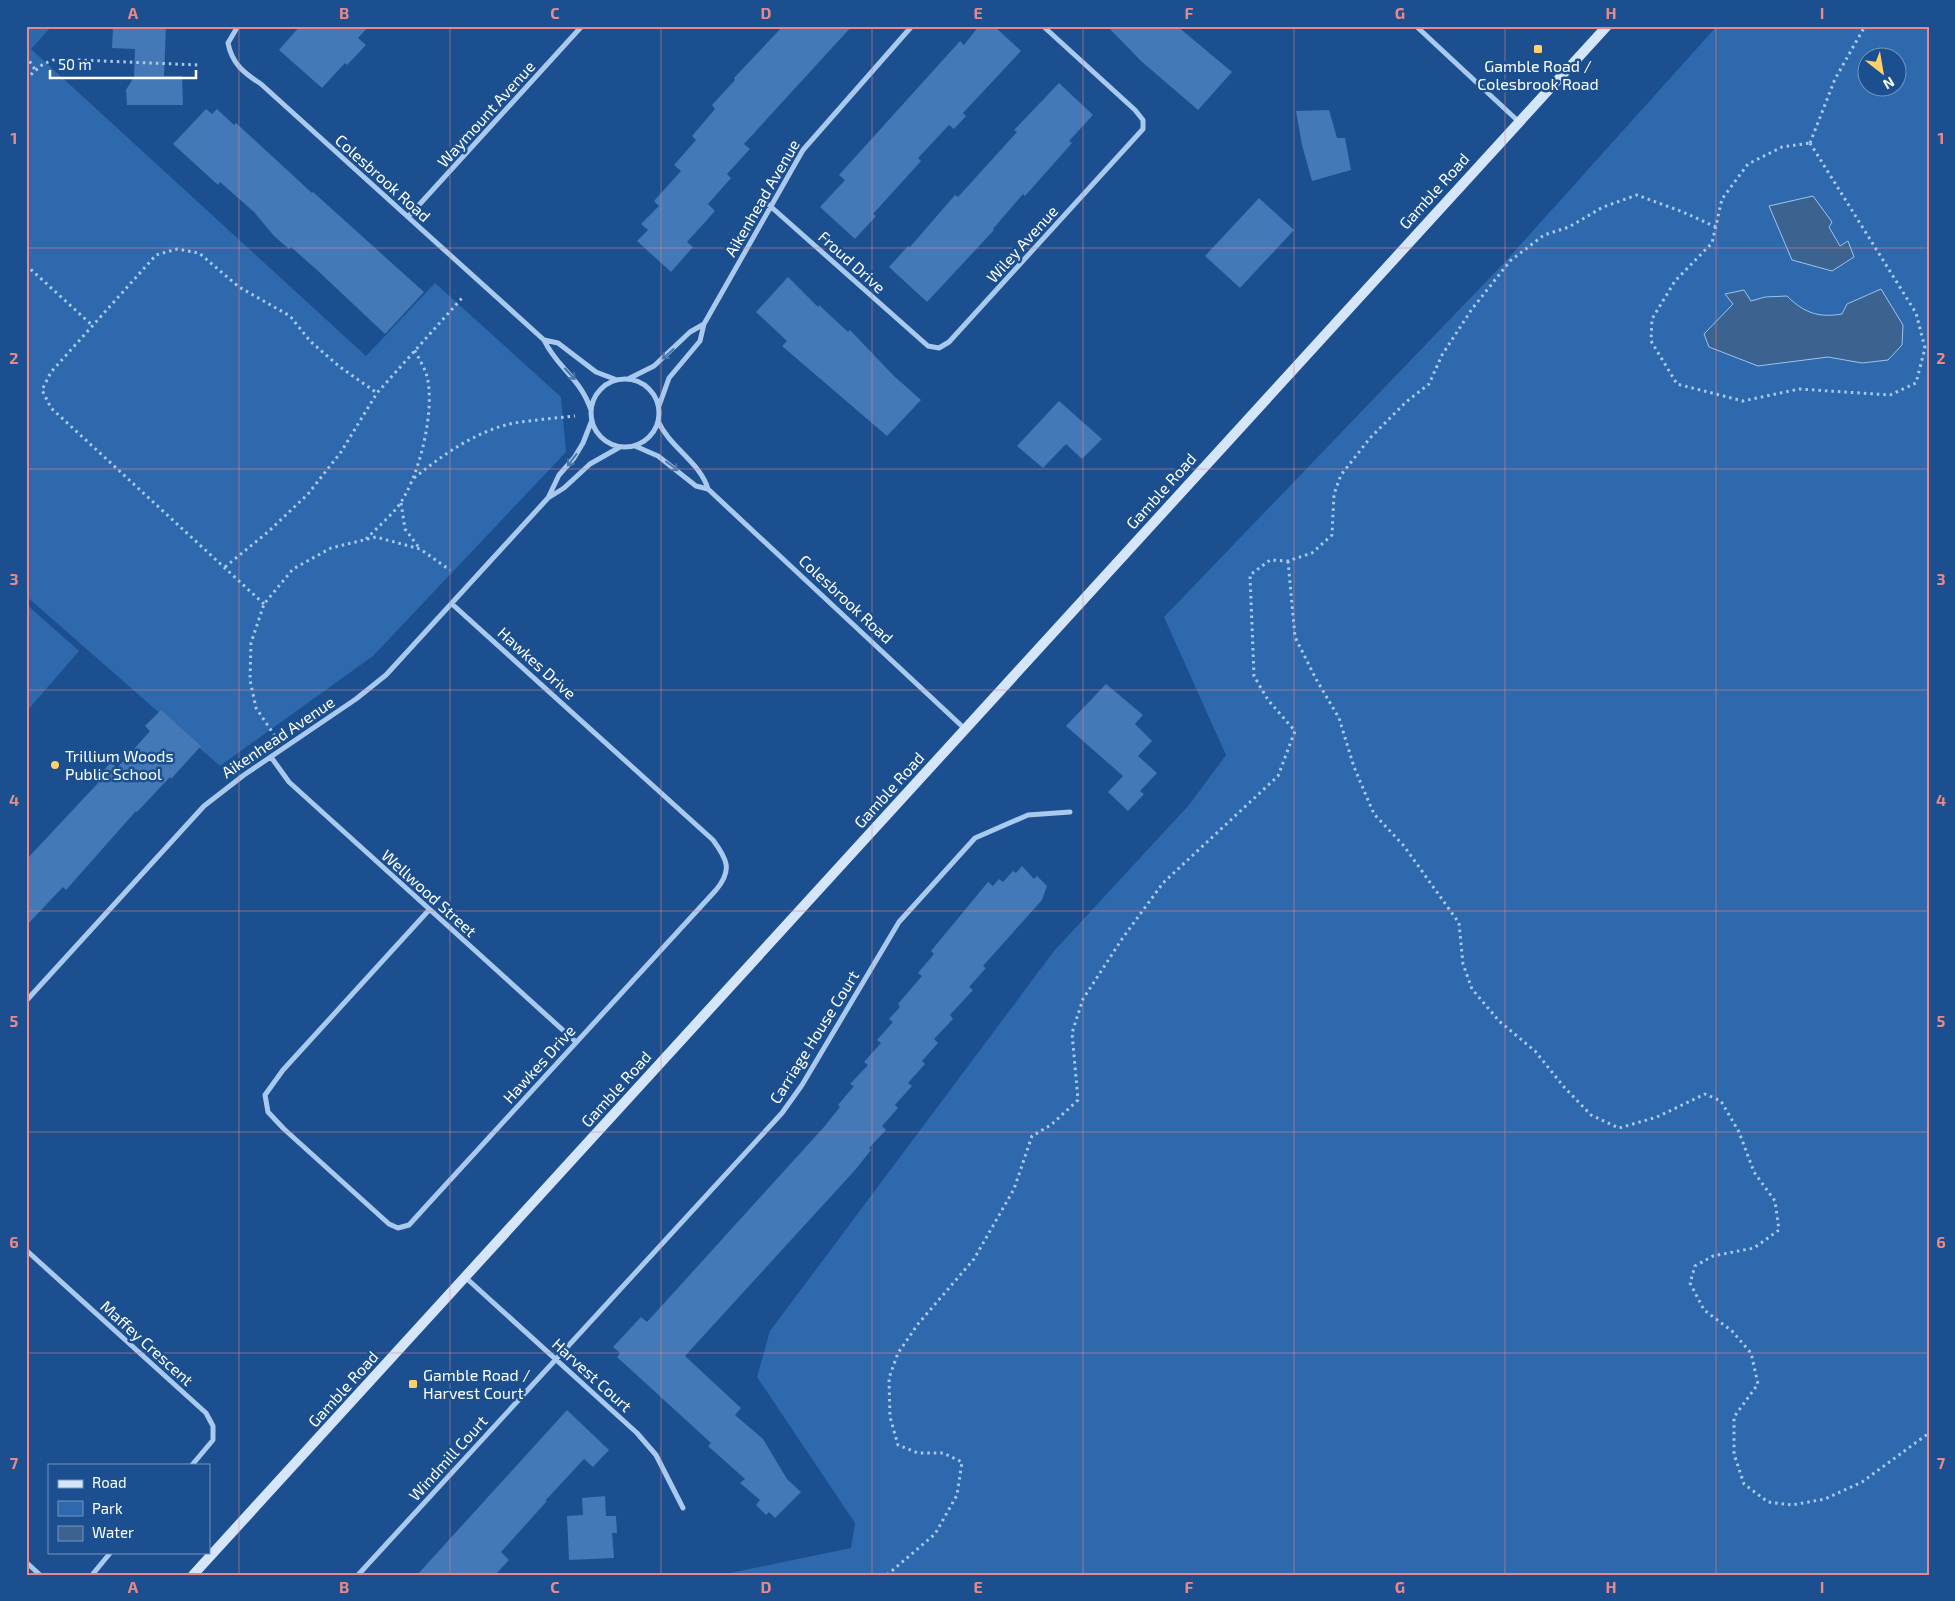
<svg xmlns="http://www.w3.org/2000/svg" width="1955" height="1601" viewBox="0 0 1955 1601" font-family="'Exo 2',sans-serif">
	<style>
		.green { fill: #2e69ad; fill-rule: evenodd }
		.water { fill: #3c6290; stroke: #9cc4f0 }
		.building { fill: #4478b7 }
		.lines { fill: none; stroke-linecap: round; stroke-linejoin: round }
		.path { stroke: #a9c9ee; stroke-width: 3; stroke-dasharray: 2.5 4; stroke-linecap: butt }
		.street { stroke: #a9c9ee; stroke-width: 5 }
		.secondary { stroke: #d6e6fa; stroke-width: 10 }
		.oneway { stroke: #4674ac }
		.grid { fill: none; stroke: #e88989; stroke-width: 1; stroke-opacity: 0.55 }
		.poi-dot { fill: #ffd166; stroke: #1b4f8f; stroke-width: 2 }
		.labels { text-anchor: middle; stroke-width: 5; stroke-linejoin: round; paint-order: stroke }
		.poi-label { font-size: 16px; fill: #fff; stroke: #1b4f8f; text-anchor: start }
		.street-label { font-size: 16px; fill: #fff; stroke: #1b4f8f }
		.neatline { fill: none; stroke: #e88989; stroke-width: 2 }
		.grid-label { font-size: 16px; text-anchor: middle; font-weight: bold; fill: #e88989 }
	</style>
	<rect width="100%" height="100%" fill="#1b4f8f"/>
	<path class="green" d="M26,26H52L31,49L366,356L435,283L561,397L566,452L373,656L220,766L26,596Z
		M1717,26H1929V1575H721L851,1548L855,1523L757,1377L770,1331L1054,951L1189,805L1226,755L1164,617L1504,263ZM1868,58H1898V88H1868Z
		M26,604L79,651L26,712Z"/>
	<path class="water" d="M1813,196L1832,222L1829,227L1840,246L1848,241L1854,257L1832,271L1792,260L1769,206Z
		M1881,289L1903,325L1902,345L1888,360L1862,363L1828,357L1758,366L1709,347L1704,334L1733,304L1725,294L1744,290L1751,301L1765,297L1787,296C1804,313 1819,318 1842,314L1847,304Z"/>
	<path class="building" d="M113,26H166L164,76H182L183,105H127L126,90L134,77L135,49L112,48Z
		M300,26H369L358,38L366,45L347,65L345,63L322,88L279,50Z
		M783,26H852L744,144L750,149L727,174L731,178L708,204L715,211L687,242L693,247L671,272L637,241L648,230L641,224L659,206L654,201L681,171L674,165L696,140L692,136L715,109L712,105L735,80L734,78Z
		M979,26H994L1021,51L963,113L966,116L954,129L949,125L918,158L921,161L873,214L876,216L855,239L820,207L845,180L839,175L960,41L964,45Z
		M1107,26H1177L1232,72L1198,110L1141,61Z
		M1059,83L1093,115L1069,141L1072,143L1025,196L1023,194L993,229L994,230L927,302L889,267L908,246L910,247L955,195L958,197L1017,132L1014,130Z
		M206,109L212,114L217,109L234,125L236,123L312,193L313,192L424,292L385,334L318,271L291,247L289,249L274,236L254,212L220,182L218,185L173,144Z
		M1329,110L1337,138H1345L1351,170L1312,181L1302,145L1296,111Z
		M1259,198L1294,230L1240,288L1205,256Z
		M788,277L818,307L819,305L848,332L850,330L894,376L921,400L887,436L782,346L787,341L756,312Z
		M1059,401L1102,439L1082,459L1066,444L1043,468L1017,446Z
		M1106,684L1143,715L1135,724L1152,741L1138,756L1157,773L1140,791L1144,794L1128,811L1108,792L1123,776L1066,726Z
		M161,710L201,746L171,779L170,777L137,812L136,811L66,890L63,887L26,926V860L98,783L95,780L111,762L117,768L150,731L145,726Z
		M1022,866L1034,879L1037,876L1047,886L1042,900L983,966L986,968L969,987L973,990L950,1015L953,1019L934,1039L938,1043L922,1061L925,1064L908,1083L912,1086L895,1105L898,1108L882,1126L886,1130L869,1148L871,1150L856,1169L685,1356L741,1408L735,1415L763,1439L787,1479L801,1492L775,1518L769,1512L766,1515L756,1505L760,1500L740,1483L745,1479L708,1446L711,1443L617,1357L620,1353L613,1347L641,1317L647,1322L824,1127L840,1107L838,1105L854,1086L850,1084L868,1065L864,1062L881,1043L877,1040L893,1022L889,1019L900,1007L898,1004L922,976L918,973L934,954L931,951L988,882L993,886L999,879L1003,882L1013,871L1016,873Z
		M567,1410L609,1450L593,1467L584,1459L545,1501H547L501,1552L509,1560L495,1575H417Z
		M605,1496L606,1516H616L617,1533H612L614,1558L569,1560L567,1516L583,1515L582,1498Z"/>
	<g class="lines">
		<path class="path" d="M26,56L36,71
			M26,79L43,64L56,59L198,65
			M1810,143L1916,313L1925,348L1916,383L1890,395L1799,389L1743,401L1677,384L1651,341L1652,319L1675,281L1712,243L1722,199L1748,164L1782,147Z
			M1810,143L1835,79L1865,26
			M26,265L93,326
			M414,478C444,454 476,431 514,423C534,420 555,418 575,416
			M401,503L405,529L420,549
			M366,539C376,529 387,519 396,509C419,481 437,407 426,373C423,365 418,357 414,349
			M1288,561L1295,637L1316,679L1339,718L1354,767L1374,814L1404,846L1459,923L1463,964L1472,989L1499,1021L1535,1051L1564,1087L1591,1115L1619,1128L1657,1117L1705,1094L1721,1101L1739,1132L1754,1172L1775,1201L1779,1230L1754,1248L1713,1256L1695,1266L1690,1283L1704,1310L1732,1331L1751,1353L1758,1384L1734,1417V1454L1744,1484L1768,1502L1792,1505L1825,1499L1862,1482L1929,1433
			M225,567L269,531L308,494L341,452L377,393L462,298
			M264,604L51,408L42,390L51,372L156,255L177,249L199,253L239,287L290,316L310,341L340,367L377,393
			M275,736L256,708L250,680L251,643L264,604L293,569L331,548L376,537L420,549L450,570
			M887,1575L935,1534L957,1495L962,1462L943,1453H918L898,1445L890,1417L889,1378L898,1353L918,1324L974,1259L1014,1189L1032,1136L1051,1125L1078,1100L1072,1033L1083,999L1122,939L1163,883L1278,776L1295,731L1268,700L1254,676L1250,575L1270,560L1288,561L1312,553L1332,535L1334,494L1341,475L1370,438L1406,402L1429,384L1442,355L1472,309L1510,261L1544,235L1569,227L1603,207L1637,195L1683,212L1716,227"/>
		<path class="street" d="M238,26L228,43C232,64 244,73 261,84L544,340C557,368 580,377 591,410
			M1416,26L1518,121
			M769,205L928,346L939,348L949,342L1143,129V120L1135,110L1043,26
			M408,217L582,26
			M544,340L558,343L596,372L617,380
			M591 413a34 34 0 1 1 68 0a34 34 0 1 1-68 0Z
			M628,379L654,366L690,332L704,324
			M659,406L669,378L700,341L704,324L803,150L912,26
			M658,421C670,448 700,462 708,489
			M635,446L658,456L696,486L708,489L965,729
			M548,498L564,488L590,464L620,447
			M271,757L289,782L576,1042
			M429,910L283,1070L265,1095L268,1112L284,1129L389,1224L398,1228L409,1225L429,1203L716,890C733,870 727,859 713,840L452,604
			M26,1001L204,806L244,775L356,699L386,675L548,498L559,475L574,458L583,443L592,420
			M26,1250L206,1413L213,1426V1440L192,1465
			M465,1277L637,1433L656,1455L683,1508
			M26,1562L40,1575
			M92,1575L111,1552
			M358,1575L782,1113L802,1085L899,922L975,838L1028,815L1070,812"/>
		<path class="secondary" d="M193,1575L1607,26"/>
	</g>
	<defs><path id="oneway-shaft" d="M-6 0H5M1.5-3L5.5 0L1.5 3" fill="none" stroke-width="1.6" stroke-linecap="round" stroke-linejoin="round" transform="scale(1.25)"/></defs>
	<g class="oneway">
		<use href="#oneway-shaft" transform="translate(668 354) rotate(138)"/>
		<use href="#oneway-shaft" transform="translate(570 374) rotate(47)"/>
		<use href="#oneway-shaft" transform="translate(572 460) rotate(127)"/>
		<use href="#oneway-shaft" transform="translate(672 466) rotate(37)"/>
	</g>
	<path class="grid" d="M239,26V1575M450,26V1575M661,26V1575M872,26V1575M1083,26V1575M1294,26V1575M1505,26V1575M1716,26V1575M26,248H1929M26,469H1929M26,690H1929M26,911H1929M26,1132H1929M26,1353H1929"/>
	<g class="poi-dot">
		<rect x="1533" y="44" width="10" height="10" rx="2.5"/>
		<circle cx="55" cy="765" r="5"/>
		<rect x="408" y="1379" width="10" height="10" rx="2.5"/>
	</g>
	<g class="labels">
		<g class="poi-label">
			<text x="1538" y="72" text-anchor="middle">Gamble Road /<tspan x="1538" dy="18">Colesbrook Road</tspan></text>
			<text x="65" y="762">Trillium Woods<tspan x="65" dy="18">Public School</tspan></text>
			<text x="423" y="1381">Gamble Road /<tspan x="423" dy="18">Harvest Court</tspan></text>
		</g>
		<g class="street-label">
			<text transform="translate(486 114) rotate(-48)" y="6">Waymount Avenue</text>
			<text transform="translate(383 178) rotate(42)" y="6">Colesbrook Road</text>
			<text transform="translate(1434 191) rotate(-48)" y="6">Gamble Road</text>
			<text transform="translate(762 198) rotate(-60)" y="6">Aikenhead Avenue</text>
			<text transform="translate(1022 244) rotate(-48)" y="6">Wiley Avenue</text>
			<text transform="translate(852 262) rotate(42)" y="6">Froud Drive</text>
			<text transform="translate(1161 491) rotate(-48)" y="6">Gamble Road</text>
			<text transform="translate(846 599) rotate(43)" y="6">Colesbrook Road</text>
			<text transform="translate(537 663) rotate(42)" y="6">Hawkes Drive</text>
			<text transform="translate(278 737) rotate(-34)" y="6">Aikenhead Avenue</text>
			<text transform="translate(889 790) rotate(-48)" y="6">Gamble Road</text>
			<text transform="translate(429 893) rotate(42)" y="6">Wellwood Street</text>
			<text transform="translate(814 1037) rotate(-58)" y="6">Carriage House Court</text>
			<text transform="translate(539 1064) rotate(-48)" y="6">Hawkes Drive</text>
			<text transform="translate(616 1089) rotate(-48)" y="6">Gamble Road</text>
			<text transform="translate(147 1343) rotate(42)" y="6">Maffey Crescent</text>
			<text transform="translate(592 1375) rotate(42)" y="6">Harvest Court</text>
			<text transform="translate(343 1389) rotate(-48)" y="6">Gamble Road</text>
			<text transform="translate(448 1458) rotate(-48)" y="6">Windmill Court</text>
		</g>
	</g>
	<rect width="1955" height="1601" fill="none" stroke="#1b4f8f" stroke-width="55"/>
	<rect x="48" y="1464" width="162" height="90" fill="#1b4f8f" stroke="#7695bc"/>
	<rect x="58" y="1480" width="25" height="8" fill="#d6e6fa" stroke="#7695bc"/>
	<text x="92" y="1488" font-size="15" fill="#ffffff">Road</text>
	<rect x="58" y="1501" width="25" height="15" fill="#2e69ad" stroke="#7695bc"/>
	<text x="92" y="1514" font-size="15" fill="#ffffff">Park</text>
	<rect x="58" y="1526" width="25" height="15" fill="#3c6290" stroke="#7695bc"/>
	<text x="92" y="1538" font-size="15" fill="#ffffff">Water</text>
	<g transform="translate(1882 72) rotate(149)"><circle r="24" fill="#1b4f8f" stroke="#7695bc"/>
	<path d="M0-4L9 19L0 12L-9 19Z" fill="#ffd166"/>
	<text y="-8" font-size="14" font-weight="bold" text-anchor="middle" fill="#ffffff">N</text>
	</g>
	<path d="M50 70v8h146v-8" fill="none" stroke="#ffffff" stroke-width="2.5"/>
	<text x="58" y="70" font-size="15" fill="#ffffff" stroke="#1b4f8f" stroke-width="4" paint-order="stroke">50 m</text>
	<rect x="28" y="28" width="1900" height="1546" class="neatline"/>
	<g class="grid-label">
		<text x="133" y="19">A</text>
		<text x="344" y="19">B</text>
		<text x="555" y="19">C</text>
		<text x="766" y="19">D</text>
		<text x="978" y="19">E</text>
		<text x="1189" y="19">F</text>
		<text x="1400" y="19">G</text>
		<text x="1611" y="19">H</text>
		<text x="1822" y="19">I</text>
		<text x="14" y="144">1</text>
		<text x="1941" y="144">1</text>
		<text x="14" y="364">2</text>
		<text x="1941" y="364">2</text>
		<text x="14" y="585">3</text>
		<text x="1941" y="585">3</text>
		<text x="14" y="806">4</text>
		<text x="1941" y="806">4</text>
		<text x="14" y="1027">5</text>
		<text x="1941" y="1027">5</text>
		<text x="14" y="1248">6</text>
		<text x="1941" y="1248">6</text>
		<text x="14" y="1469">7</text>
		<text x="1941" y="1469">7</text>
		<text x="133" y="1593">A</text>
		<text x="344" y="1593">B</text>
		<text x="555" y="1593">C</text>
		<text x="766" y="1593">D</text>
		<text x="978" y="1593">E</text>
		<text x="1189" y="1593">F</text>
		<text x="1400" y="1593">G</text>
		<text x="1611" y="1593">H</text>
		<text x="1822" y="1593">I</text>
	</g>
</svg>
